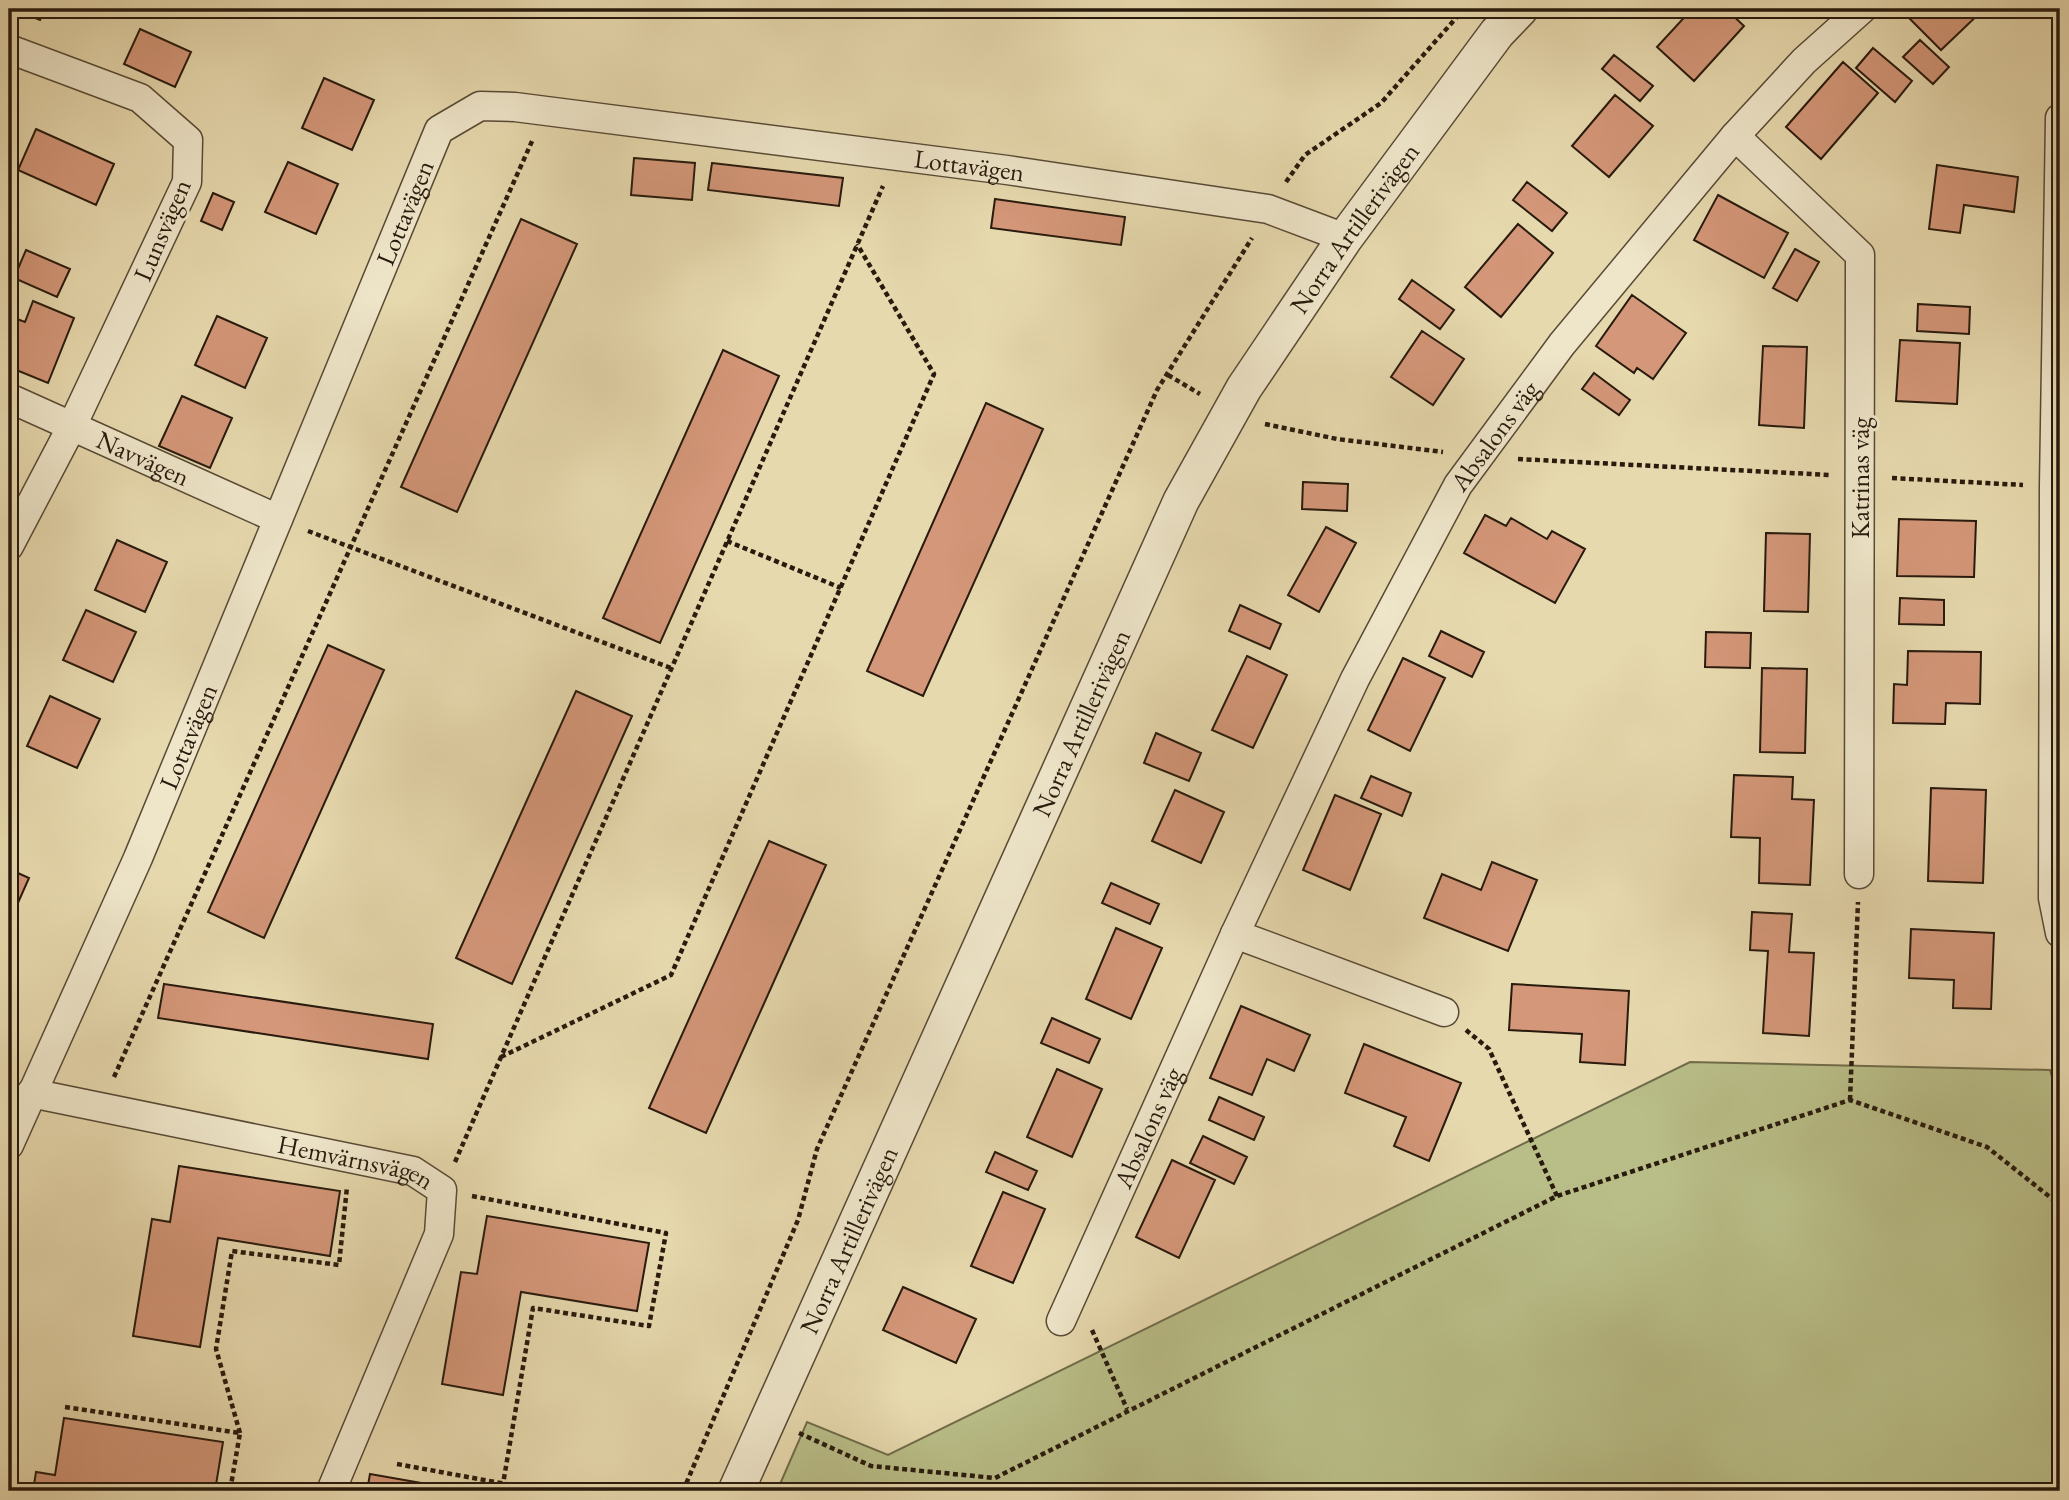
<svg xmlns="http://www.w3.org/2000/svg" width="2069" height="1500" viewBox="0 0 2069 1500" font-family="'EB Garamond',serif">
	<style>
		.green { fill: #b9be88; stroke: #706c4a; stroke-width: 2 }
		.building { fill: #d49779; stroke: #281a0d; stroke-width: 2 }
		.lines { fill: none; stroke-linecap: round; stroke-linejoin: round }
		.minor-casing { stroke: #584a35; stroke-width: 31 }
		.tertiary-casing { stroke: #584a35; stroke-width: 38 }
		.path { stroke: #281a0d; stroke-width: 4.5; stroke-dasharray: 5 3.5; stroke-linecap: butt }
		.minor { stroke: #efe6ca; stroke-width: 28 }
		.tertiary { stroke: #efe6ca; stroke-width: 35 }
		.labels { text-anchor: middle; stroke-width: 6; stroke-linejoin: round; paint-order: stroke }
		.street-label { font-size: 26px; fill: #281a0d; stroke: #efe6ca }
	</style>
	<rect width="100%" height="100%" fill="#e7d9ae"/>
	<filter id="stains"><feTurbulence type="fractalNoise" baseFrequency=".00286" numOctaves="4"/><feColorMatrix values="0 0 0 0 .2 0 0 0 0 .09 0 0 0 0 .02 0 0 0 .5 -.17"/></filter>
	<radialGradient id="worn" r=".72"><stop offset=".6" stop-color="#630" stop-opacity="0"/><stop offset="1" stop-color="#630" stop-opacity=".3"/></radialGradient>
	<path class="green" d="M1690,1062L2050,1070L2060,1105V1491H777L807,1422L888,1455Z"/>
	<path class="building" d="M13,9H45L40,20Z
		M1692,9H1726L1744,26L1694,81L1657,47Z
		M1914,9H1984L1941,50L1907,16Z
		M140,29L191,52L175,87L124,64Z
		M1920,40L1949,67L1933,84L1903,57Z
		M1873,48L1912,81L1895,102L1856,68Z
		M1614,55L1653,86L1640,101L1602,69Z
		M1843,62L1878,93L1821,159L1786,127Z
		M324,78L374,100L352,150L302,128Z
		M1615,95L1653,126L1609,177L1572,146Z
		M36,129L114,164L96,205L18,170Z
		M634,158L695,163L692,200L631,195Z
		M288,162L338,184L316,234L265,212Z
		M712,163L843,178L839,206L708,190Z
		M1937,165L2018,177L2014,212L1964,205L1960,233L1929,229Z
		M1527,182L1567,213L1552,231L1513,200Z
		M213,193L234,202L222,230L201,221Z
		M1718,195L1788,233L1764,278L1694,240Z
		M995,199L1125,217L1121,245L991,228Z
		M521,219L577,244L457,512L401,487Z
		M1518,224L1553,253L1501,317L1465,287Z
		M1795,249L1819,262L1797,301L1773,288Z
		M26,250L70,269L57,297L14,278Z
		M1412,280L1454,310L1440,329L1399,299Z
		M1632,295L1686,333L1653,379L1637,368L1634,373L1596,346Z
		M33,301L74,318L48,383L9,367V316L25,322Z
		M1918,304L1970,307L1969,334L1917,331Z
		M217,316L267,338L245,388L195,365Z
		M1422,331L1464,359L1433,405L1391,377Z
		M1900,340L1960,343L1957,404L1896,401Z
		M1763,346L1807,347L1804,428L1759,425Z
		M723,350L779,376L660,643L603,618Z
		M1594,373L1630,400L1619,415L1582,389Z
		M182,396L232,418L210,468L159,446Z
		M986,403L1043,429L923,696L867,671Z
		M1303,482L1348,484L1347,511L1302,509Z
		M1485,515L1506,526L1511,518L1547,539L1552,531L1585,549L1555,603L1464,553Z
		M1899,519L1976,521L1974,577L1897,576Z
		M1326,527L1356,543L1319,612L1288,595Z
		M1766,533L1810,534L1808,612L1764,611Z
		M117,540L167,562L145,612L95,590Z
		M1900,598L1944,600V625L1899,624Z
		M1240,605L1281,624L1270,649L1229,631Z
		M86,610L136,632L113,682L63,660Z
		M1441,631L1484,652L1472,677L1429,656Z
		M1706,632L1751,633L1750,668L1705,667Z
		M328,645L384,670L264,938L208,912Z
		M1908,651L1981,652L1980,704L1946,703L1945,724L1893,723L1894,684L1907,685Z
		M1247,656L1287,675L1253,748L1212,730Z
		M1403,658L1445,678L1410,751L1368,730Z
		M1762,668L1807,669L1805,753L1760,752Z
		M576,691L632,716L512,984L456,958Z
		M50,696L100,719L77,768L27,746Z
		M1156,733L1201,753L1189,781L1144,763Z
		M9,749L16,751L9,771Z
		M1734,775L1793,777L1792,799L1814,800L1810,885L1759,883L1760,838L1731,837Z
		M1371,776L1411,793L1402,816L1361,798Z
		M1931,788L1986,790L1983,883L1928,881Z
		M1175,790L1224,812L1201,863L1152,841Z
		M1335,795L1381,814L1350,890L1303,870Z
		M769,841L826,865L706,1133L649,1108Z
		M1492,862L1537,880L1508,951L1424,918L1442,874L1481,890Z
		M9,869L29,878L9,923Z
		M1111,883L1159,904L1150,924L1102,903Z
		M1752,912L1792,914L1789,952L1814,953L1809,1036L1763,1033L1768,951L1750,950Z
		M1116,928L1162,948L1131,1019L1086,999Z
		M1911,929L1994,933L1991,1009L1953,1008L1954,980L1909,978Z
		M164,984L433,1024L428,1059L158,1018Z
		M1512,984L1629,991L1625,1065L1580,1062L1582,1034L1509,1030Z
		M1241,1006L1310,1035L1294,1071L1267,1059L1252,1095L1210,1078Z
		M1052,1018L1100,1039L1089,1063L1041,1043Z
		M1364,1044L1461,1083L1429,1161L1394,1146L1406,1117L1345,1093Z
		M1057,1069L1102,1089L1072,1157L1027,1137Z
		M1219,1097L1264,1117L1254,1140L1209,1120Z
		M1203,1136L1247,1157L1234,1184L1190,1163Z
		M995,1152L1037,1171L1028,1190L986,1172Z
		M1172,1160L1215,1180L1179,1258L1136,1237Z
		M179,1166L340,1191L330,1256L218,1238L200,1347L133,1336L152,1219L170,1222Z
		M1003,1192L1045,1209L1013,1283L971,1266Z
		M487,1216L649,1243L637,1311L521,1292L503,1395L442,1384L461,1272L477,1274Z
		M903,1287L976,1319L956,1363L883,1330Z
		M64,1418L223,1442L215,1491H33L36,1472L55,1475Z
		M370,1474L467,1491H367Z"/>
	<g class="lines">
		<defs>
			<g id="minor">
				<path d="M9,49L140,98L188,140L187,182L72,426L9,546"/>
				<path d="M2060,118L2054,487L2053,898L2060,933"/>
				<path d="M1735,136L1860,255L1859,874"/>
				<path id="s1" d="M9,398L278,519"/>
				<path d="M1235,934L1444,1012"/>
				<path id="s2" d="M31,1093L413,1171L442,1190L439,1234L331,1491"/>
				<path id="s3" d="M9,1145L138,858L439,130L480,106L515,107L1007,170L1268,209L1345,238"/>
				<path id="s4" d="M1061,1321L1235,934L1355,679L1458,485L1562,344L1735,136L1804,61L1862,9"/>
			</g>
			<g id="tertiary">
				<path id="s5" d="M736,1491L1181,501L1244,388L1345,238L1497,33L1520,9"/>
			</g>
		</defs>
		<use href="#minor" class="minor-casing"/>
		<use href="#tertiary" class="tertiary-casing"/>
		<path class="path" d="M1286,182L1305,155L1381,103L1464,9
			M1168,375L1200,394
			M1265,424L1337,439L1443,452
			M1518,459L1830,475
			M1892,478L2023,485
			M308,531L671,668
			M727,541L841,588
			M1466,1030L1489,1049L1557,1196
			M501,1057L671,975L934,374L857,244
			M114,1077L533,139
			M1850,1100L1858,902
			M455,1162L883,186
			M472,1196L666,1233L649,1326L533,1308L503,1484
			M1092,1330L1127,1409
			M65,1407L240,1433L230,1491
			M240,1433L216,1349L232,1251L339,1265L347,1187
			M799,1433L871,1466L995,1478L1557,1196L1850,1100L1987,1147L2060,1205
			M397,1464L544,1491
			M683,1491L798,1220L817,1149L1157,390L1252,238"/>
		<use href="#minor" class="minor"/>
		<use href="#tertiary" class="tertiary"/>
	</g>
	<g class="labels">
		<g class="street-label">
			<text dy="9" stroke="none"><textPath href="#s3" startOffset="1643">Lottavägen</textPath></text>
			<text dy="9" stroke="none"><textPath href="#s3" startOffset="1013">Lottavägen</textPath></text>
			<text dy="9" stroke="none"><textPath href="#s5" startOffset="1409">Norra Artillerivägen</textPath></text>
			<text transform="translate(162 230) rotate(-67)" y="9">Lunsvägen</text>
			<text dy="9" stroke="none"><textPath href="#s4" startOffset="987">Absalons väg</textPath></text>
			<text dy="9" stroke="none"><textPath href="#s1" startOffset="147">Navvägen</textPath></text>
			<text transform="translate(1860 478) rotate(-90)" y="9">Katrinas väg</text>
			<text dy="9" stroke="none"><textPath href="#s5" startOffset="842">Norra Artillerivägen</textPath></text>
			<text dy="9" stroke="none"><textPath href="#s3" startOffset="446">Lottavägen</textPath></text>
			<text dy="9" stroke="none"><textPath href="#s4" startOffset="212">Absalons väg</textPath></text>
			<text dy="9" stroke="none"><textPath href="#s2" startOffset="332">Hemvärnsvägen</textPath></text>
			<text dy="9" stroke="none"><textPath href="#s5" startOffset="275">Norra Artillerivägen</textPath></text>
		</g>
	</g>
	<rect width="2069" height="1500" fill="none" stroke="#e7d9ae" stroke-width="35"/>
	<rect x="10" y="10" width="2048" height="1479" fill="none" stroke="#281a0d" stroke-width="3.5"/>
	<rect x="18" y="18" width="2034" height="1465" fill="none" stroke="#281a0d" stroke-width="2"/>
	<rect width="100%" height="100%" filter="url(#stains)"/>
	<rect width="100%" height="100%" fill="url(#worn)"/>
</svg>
